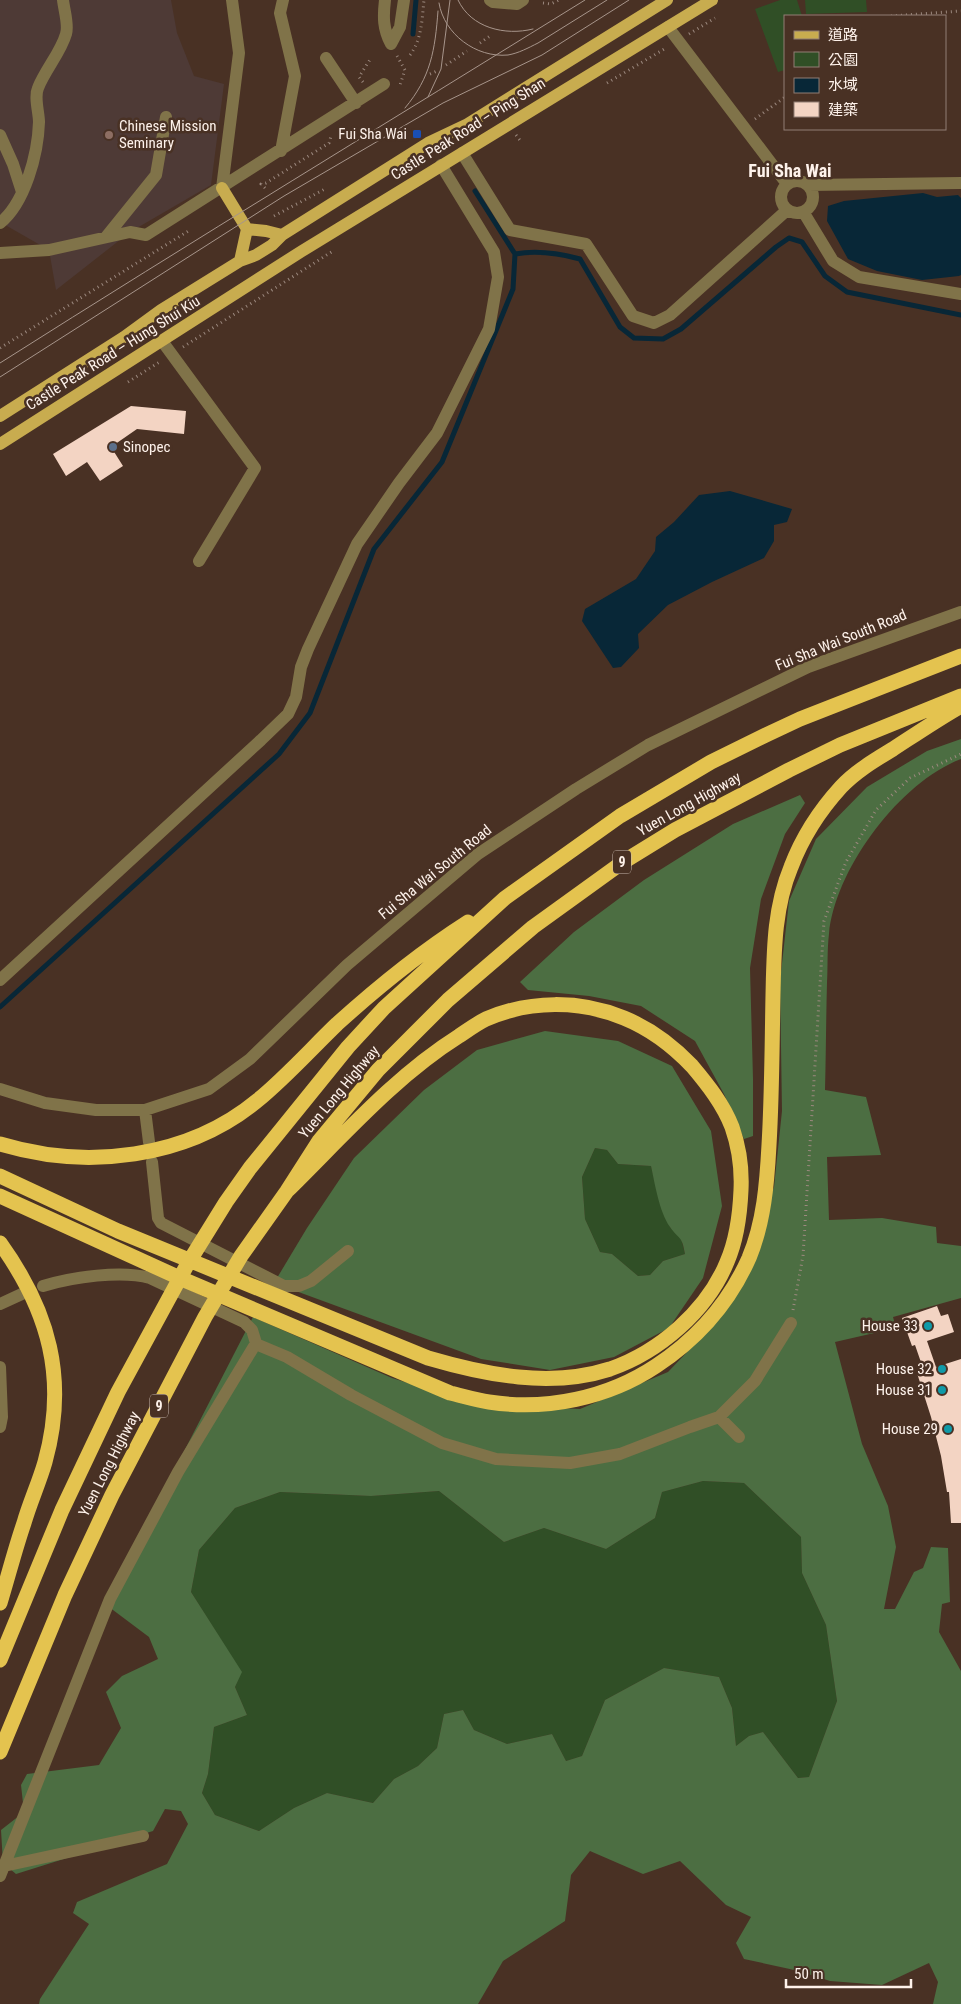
<svg xmlns="http://www.w3.org/2000/svg" width="961" height="2004" viewBox="0 0 961 2004" font-family="'Roboto Condensed','Noto Sans TC',sans-serif">
	<style>
		.education { fill: #4e3a36 }
		.green { fill: #304f26 }
		.forest { fill: #4c6e42; fill-rule: evenodd }
		.water { fill: #082737 }
		.lines { fill: none; stroke-linecap: round; stroke-linejoin: round }
		.stream { stroke: #082737; stroke-width: 5 }
		.building { fill: #f3d4c3 }
		.path { stroke: #9c897f; stroke-width: 3; stroke-dasharray: 1 4; stroke-linecap: butt }
		.minor { stroke: #807349; stroke-width: 12 }
		.major { stroke: #c8ac4f; stroke-width: 12 }
		.highway { stroke: #e4c34f; stroke-width: 15 }
		.tram { stroke: #a7958b; stroke-width: 1 }
		.transit-dot { fill: #1a4fb4; stroke: #493124; stroke-width: 2 }
		.education-dot { fill: #8d6e63; stroke: #493124; stroke-width: 2 }
		.service-dot { fill: #5c6f8a; stroke: #493124; stroke-width: 2 }
		.culture-dot { fill: #0f9aa8; stroke: #493124; stroke-width: 2 }
		.labels { text-anchor: middle; stroke-width: 5; stroke-linejoin: round; paint-order: stroke }
		.shield { fill: #493124; stroke: #c8b8af; stroke-width: 1 }
		.shield-label { font-size: 14px; font-weight: bold; fill: #fef2eb }
		.poi-label { font-size: 15px; fill: #fef2eb; stroke: #493124; text-anchor: end }
		.street-label { font-size: 15px; fill: #fef2eb; stroke: #493124 }
		.quarter-label { font-size: 18px; font-weight: bold; fill: #fef2eb; stroke: #493124 }
	</style>
	<rect width="100%" height="100%" fill="#493124"/>
	<path class="education" d="M0,0H171L177,33L194,76L224,84L211,185L130,232L56,290L49,250L0,222Z"/>
	<path class="green" d="M780,0H797L802,16H785V70L778,72L755,9Z
		M805,0H866L867,12L806,14Z
		M595,1148L607,1150L618,1164L651,1166L660,1203L670,1227L681,1238L685,1254L663,1261L650,1275L638,1276L612,1254L600,1252L585,1219L582,1177Z
		M703,1481L744,1483L801,1537L802,1573L826,1625L837,1701L809,1777L798,1778L763,1732L749,1736L736,1746L732,1708L719,1677L664,1668L605,1700L582,1756L566,1761L552,1734L507,1744L474,1730L463,1710L444,1714L437,1748L418,1766L394,1779L373,1803L327,1793L294,1808L259,1831L215,1815L202,1793L208,1774L214,1727L247,1715L235,1687L241,1672L191,1592L199,1550L235,1508L280,1492L371,1496L439,1491L504,1542L544,1528L606,1549L655,1518L662,1492Z"/>
	<path class="forest" d="M961,739V759C900,782 835,869 829,934C827,950 828,967 827,983C826,1019 826,1054 825,1090L866,1097L881,1155L827,1157L829,1220L882,1218L936,1227L937,1243L961,1246V1298L893,1317L896,1328L835,1342L862,1444L888,1506L896,1547L884,1609H895L914,1572L923,1568L931,1547L948,1548L950,1602L942,1604L939,1632L961,1671V2004H933L938,1982L929,1963L882,1985L830,1981L799,1971L744,1959L736,1943L751,1917L726,1905L680,1861L643,1874L590,1851L571,1875L565,1921L503,1961L478,2004H39L40,1999L89,1924L73,1913L77,1902L167,1864L188,1824L181,1811L165,1809L153,1831L16,1874L3,1863L1,1830L24,1812L21,1785L27,1774L99,1765L121,1728L106,1692L122,1676L158,1659L149,1637L109,1607L156,1506L253,1317L392,1378L475,1404L580,1409L668,1372L714,1324L747,1259L774,1187L782,1111L780,981L789,901L816,839L867,787L927,751ZM703,1481L744,1483L801,1537L802,1573L826,1625L837,1701L809,1777L798,1778L763,1732L749,1736L736,1746L732,1708L719,1677L664,1668L605,1700L582,1756L566,1761L552,1734L507,1744L474,1730L463,1710L444,1714L437,1748L418,1766L394,1779L373,1803L327,1793L294,1808L259,1831L215,1815L202,1793L208,1774L214,1727L247,1715L235,1687L242,1672L191,1592L199,1550L235,1508L280,1492L371,1496L439,1491L504,1542L544,1528L606,1549L655,1518L662,1492Z
		M800,795L805,803L785,834L761,899L750,968L753,1079V1136L744,1139L724,1094L695,1041L641,1006L589,996L528,990L520,982L574,932L644,880L733,824Z
		M545,1031L618,1041L672,1066L711,1131L722,1206L703,1278L669,1328L614,1357L550,1370L481,1359L274,1283L307,1228L354,1158L424,1090L477,1050ZM595,1148L607,1150L618,1164L651,1166C655,1184 659,1211 670,1227C679,1240 682,1235 685,1254L663,1261L650,1275L638,1276L612,1254L600,1252L585,1219L582,1177Z"/>
	<path class="water" d="M923,193L937,197L958,195L961,198V275L959,276L922,280L877,271L848,259L827,221L828,206L844,201Z
		M730,491L792,509L787,522L774,525V541L764,558L712,582L668,605L638,634L639,648L621,667L613,668L582,621L585,609L636,579L655,551L656,537L674,522L699,495Z"/>
	<g class="lines">
		<path class="stream" d="M413,34L416,0
			M515,254C538,250 558,253 580,259L620,327L634,338L663,339L681,329L776,247L789,238L802,242L825,276L847,292L961,315
			M0,1007L279,754L310,713L374,549L442,462L513,289L515,254L475,191"/>
	</g>
	<path class="building" d="M131,406L186,411L184,434L137,429L111,447L123,466L100,481L87,462L66,476L53,454Z
		M937,1306L941,1316L948,1314L954,1332L927,1341L936,1367L961,1359V1523H951L949,1492H947L941,1456L931,1417L917,1373L924,1371L915,1345L912,1346L902,1318Z"/>
	<g class="lines">
		<path class="path" d="M543,3L551,4L559,0
			M891,16L961,11
			M689,34L715,18
			M480,43L490,36
			M410,55C422,39 422,19 424,0
			M397,56L405,70L400,85
			M446,65L467,51
			M430,74L437,71
			M363,82L359,77L371,58
			M607,83L666,48
			M755,119L785,97
			M516,135L522,143
			M265,188L261,184L266,183L329,143L331,136
			M274,216L325,189
			M183,347L333,251
			M0,348L190,230
			M128,382L161,361
			M793,1310L803,1256L824,921L846,862L876,810L910,778L961,754"/>
		<path class="minor" d="M385,0C383,17 383,29 391,44
			M490,0L493,2L517,4L523,0
			M668,27L787,184
			M391,44L400,27L404,0
			M326,58L356,103
			M0,135L13,164L22,192
			M281,151L295,76L280,13L283,0
			M462,153L510,230L586,244L633,316L654,323L670,315L786,211
			M781 197a16 16 0 1 1 32 0a16 16 0 1 1-32 0Z
			M808,185L961,183
			M222,188L239,53L232,0
			M804,213L833,261L859,277L961,294
			M0,223C25,203 38,154 39,122C39,113 34,97 38,88C45,70 61,52 66,34C69,25 64,10 63,0
			M106,237L156,175L166,117
			M0,253L49,250L130,232L146,235L384,84
			M162,341L255,468L199,561
			M0,980L261,740L288,714L296,697L301,667L308,649L357,544L399,483L437,433L489,329L498,277L494,252L441,165
			M0,1089L45,1103L96,1110H145L209,1089L250,1059L347,965L478,854L576,789L648,745L808,667L961,612
			M145,1110L149,1142
			M152,1162L158,1218L161,1223L284,1286H299L311,1281L348,1251
			M0,1304L24,1293
			M256,1344L287,1357L351,1395L442,1443L496,1459L570,1463L620,1454L690,1427L719,1417L739,1437
			M0,1367L2,1417L0,1427
			M719,1417L755,1381L791,1323
			M4,1866L143,1836
			M0,1876L110,1599L178,1472L256,1343L252,1330L244,1322L150,1278C121,1270 73,1277 43,1286"/>
		<path class="major" d="M222,188L247,229L240,261
			M247,229L266,231L282,235
			M0,416L124,337L161,310L240,261L256,255L272,245L282,235L428,143L466,125L667,0
			M0,444L302,251L712,0"/>
		<path class="highway" d="M0,1144C86,1170 187,1159 258,1100C286,1077 311,1049 337,1024C379,986 421,952 468,922
			M0,1176L118,1231L428,1358C486,1375 551,1388 610,1369C659,1352 707,1311 727,1262C737,1239 740,1214 741,1190C742,1169 739,1147 732,1127C723,1104 708,1085 692,1066C672,1045 651,1029 624,1018C580,1000 530,1000 486,1019C476,1024 468,1030 459,1036C394,1077 342,1137 287,1191
			M0,1196L182,1279L450,1393C463,1396 476,1400 489,1402C546,1411 608,1398 656,1366C697,1339 729,1303 749,1258C764,1222 767,1183 769,1145C772,1095 772,1045 773,995C774,951 774,908 791,867C802,838 820,810 841,787C856,771 875,760 893,749C916,734 938,719 961,706
			M0,1243C49,1311 68,1379 45,1462C39,1483 30,1502 24,1523C15,1549 8,1577 0,1603
			M0,1660L62,1510L118,1392L187,1265L226,1202L250,1168L348,1047L384,1008L505,898L620,816L711,762L768,734L800,719L961,656
			M0,1752L65,1595L112,1495L205,1317L241,1256L287,1191L319,1141L378,1070L448,1000L533,927L623,862L675,830L789,770L840,745L961,696"/>
		<path class="tram" d="M458,0C471,28 505,36 533,29
			M439,3C444,34 476,58 508,55C519,53 528,48 538,43L607,0
			M428,97L441,69L450,0
			M405,108C431,77 435,50 438,11
			M0,363C194,240 390,121 585,0
			M0,377L284,196L443,103L542,55L629,0"/>
	</g>
	<rect class="transit-dot" x="412" y="129" width="10" height="10" rx="2.5"/>
	<circle class="education-dot" cx="109" cy="135" r="5"/>
	<circle class="service-dot" cx="113" cy="447" r="5"/>
	<g class="culture-dot">
		<circle cx="928" cy="1326" r="5"/>
		<circle cx="942" cy="1369" r="5"/>
		<circle cx="942" cy="1390" r="5"/>
		<circle cx="948" cy="1429" r="5"/>
	</g>
	<g class="labels">
		<g class="shield">
			<rect x="613" y="850.5" width="18" height="23" rx="4"/>
			<rect x="150" y="1394.5" width="18" height="23" rx="4"/>
		</g>
		<g class="shield-label">
			<text x="622" y="867">9</text>
			<text x="159" y="1411">9</text>
		</g>
		<g class="poi-label">
			<text x="119" y="131" text-anchor="start">Chinese Mission<tspan x="119" dy="17">Seminary</tspan></text>
			<text x="407" y="139">Fui Sha Wai</text>
			<text x="123" y="452" text-anchor="start">Sinopec</text>
			<text x="918" y="1331">House 33</text>
			<text x="932" y="1374">House 32</text>
			<text x="932" y="1395">House 31</text>
			<text x="938" y="1434">House 29</text>
		</g>
		<g class="street-label">
			<text transform="translate(468 129) rotate(-32)" y="5">Castle Peak Road – Ping Shan</text>
			<text transform="translate(113 353) rotate(-32)" y="5">Castle Peak Road – Hung Shui Kiu</text>
			<text transform="translate(841 640) rotate(-22)" y="5">Fui Sha Wai South Road</text>
			<text transform="translate(689 804) rotate(-29)" y="5">Yuen Long Highway</text>
			<text transform="translate(435 872) rotate(-39)" y="5">Fui Sha Wai South Road</text>
			<text transform="translate(339 1092) rotate(-50)" y="5">Yuen Long Highway</text>
			<text transform="translate(109 1464) rotate(-63)" y="5">Yuen Long Highway</text>
		</g>
		<g class="quarter-label">
			<text x="790" y="177">Fui Sha Wai</text>
		</g>
	</g>
	<rect x="784" y="15" width="162" height="115" fill="#493124" stroke="#917e74"/>
	<rect x="794" y="31" width="25" height="8" fill="#c8ac4f" stroke="#917e74"/>
	<text x="828" y="40" font-size="15" fill="#fef2eb">道路</text>
	<rect x="794" y="52" width="25" height="15" fill="#304f26" stroke="#917e74"/>
	<text x="828" y="65" font-size="15" fill="#fef2eb">公園</text>
	<rect x="794" y="78" width="25" height="15" fill="#082737" stroke="#917e74"/>
	<text x="828" y="90" font-size="15" fill="#fef2eb">水域</text>
	<rect x="794" y="102" width="25" height="15" fill="#f3d4c3" stroke="#917e74"/>
	<text x="828" y="115" font-size="15" fill="#fef2eb">建築</text>
	<path d="M786 1979v8h125v-8" fill="none" stroke="#fef2eb" stroke-width="2.5"/>
	<text x="794" y="1979" font-size="15" fill="#fef2eb" stroke="#493124" stroke-width="4" paint-order="stroke">50 m</text>
</svg>
